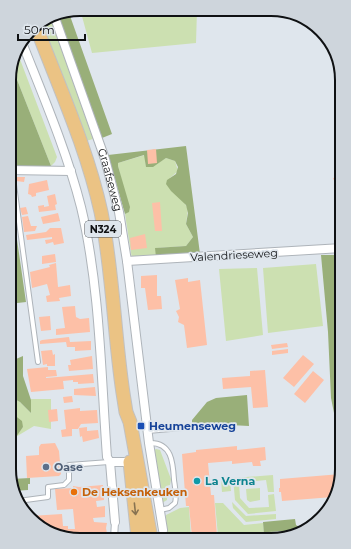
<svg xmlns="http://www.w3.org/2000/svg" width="351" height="549" viewBox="0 0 351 549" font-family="Montserrat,sans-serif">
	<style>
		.green { fill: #cce0b1 }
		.forest { fill: #99af79 }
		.building { fill: #fdc0a7 }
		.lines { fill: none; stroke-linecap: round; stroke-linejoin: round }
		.service-casing { stroke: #aeb4ba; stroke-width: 6 }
		.pedestrian-casing { stroke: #aeb4ba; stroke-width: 8 }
		.minor-casing { stroke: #aeb4ba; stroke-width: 10 }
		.primary-casing { stroke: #c1c1c2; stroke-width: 15 }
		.service { stroke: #fff; stroke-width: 4 }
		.pedestrian { stroke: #fff; stroke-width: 6 }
		.minor { stroke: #fff; stroke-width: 8 }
		.primary { stroke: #ebc384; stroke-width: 13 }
		.oneway { stroke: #887351 }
		.transit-dot { fill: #1a4fb4; stroke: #dfe6ed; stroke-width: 1.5 }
		.service-dot { fill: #5c6f8a; stroke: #dfe6ed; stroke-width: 1.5 }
		.culture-dot { fill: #0f9aa8; stroke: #dfe6ed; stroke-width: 1.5 }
		.food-dot { fill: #e8710a; stroke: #dfe6ed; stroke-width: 1.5 }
		.labels { text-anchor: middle; stroke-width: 3.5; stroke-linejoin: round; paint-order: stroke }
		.shield { fill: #dfe6ed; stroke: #4d5154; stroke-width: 1 }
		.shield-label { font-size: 10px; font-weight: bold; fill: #0f1113 }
		.street-label { font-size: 11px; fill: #0f1113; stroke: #dfe6ed }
		.transit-label { font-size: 11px; font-weight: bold; fill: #164399; stroke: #dfe6ed; text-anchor: start }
		.service-label { font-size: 11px; font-weight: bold; fill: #4e5e75; stroke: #dfe6ed; text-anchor: start }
		.culture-label { font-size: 11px; font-weight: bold; fill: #0d838f; stroke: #dfe6ed; text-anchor: start }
		.food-label { font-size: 11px; font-weight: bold; fill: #c56008; stroke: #dfe6ed; text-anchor: start }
		.rim { fill: none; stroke: #0f1113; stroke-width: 2 }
	</style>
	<rect width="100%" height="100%" fill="#dfe6ed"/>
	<path class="green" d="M80,9L197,10L196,43L92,53Z
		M51,20L93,139L86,141L41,24Z
		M18,54L57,157L55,162L51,166L12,67Z
		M145,155L146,167L156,164L166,158L175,161L178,171L170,178L188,209L186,224L193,237L186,246L156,248V257L132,259L125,214L129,211L118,166V163Z
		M316,264L323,326L268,333L263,268Z
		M257,268L263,335L226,341L219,269Z
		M9,396L20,402L31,413V399H51V429L34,426L14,438L23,427L13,413L9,411Z
		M156,449L160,450L171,479L170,485L166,486L167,500L162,503L153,451Z
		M273,475L274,492H268L266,480L239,483L240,498L249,508L269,507L268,495L274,494L276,511L248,514L235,500L233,478Z
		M230,478L231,491L222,492L221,479Z
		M260,488V500L250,502L247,500L246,489Z
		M232,502L246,516L276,514V519L246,522L233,508Z
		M215,503H223L244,525L263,523L264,535L218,536Z
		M189,507L191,537H168L165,518L166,515L180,508Z"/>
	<path class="forest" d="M69,13L112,134L102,138L59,17Z
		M12,67L51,166L48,167L9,168L10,70Z
		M186,146L200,254L156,257L155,248L186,246L193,237L186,224L188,213L186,205L171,191L166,184L167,180L176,174L178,167L175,161L166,158L153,167H146L144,155L118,163V166L130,207L129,212L125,214L108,155Z
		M9,184L26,302L9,304Z
		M321,255H342V417L335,418L331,398L328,332Z
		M23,356V376L31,400V413L20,402L9,396V362Z
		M247,395L249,426L192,423V420L207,402L216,398Z
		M9,411L22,421L23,427L9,447Z
		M30,478V484H28V490L13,491L11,479Z
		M295,519L296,525L304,530L299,534V530L269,532V535H264L263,522Z"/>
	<path class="building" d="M156,149L157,163L148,164L147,150Z
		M342,176V189L338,190L333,178Z
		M15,177H25L24,182L16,181Z
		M47,180L49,190L36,193V196L32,197L31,195L28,194L29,184Z
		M55,194L57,204L55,205L56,210L39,212L38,206L44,205V207L49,206L47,196Z
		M160,202L162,231H155L152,203Z
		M26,207L28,214L22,215L20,208Z
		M58,213L60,221L43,224L41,217Z
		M28,216L31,226H37L35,231L24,232L22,217Z
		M50,228H61L64,243L54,245L53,242L46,244L45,240L52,239V237L27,240L26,235L46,232Z
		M145,234L147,248L131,250L130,238Z
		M55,254L56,262L42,264V256Z
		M56,263L58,287L70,285L71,296L59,298L60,301L47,302L46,296L50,295L47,284L32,288L30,272L50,267L49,265Z
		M157,275V296H161L162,309L148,310L145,288H141V276Z
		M188,278V282L200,280L207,345L187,348L184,325L178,322L179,317L176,311L180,309L175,280Z
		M75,306L76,317L80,319L89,318L90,332L56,335V329L65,328L62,307Z
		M50,316L51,330L41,331L39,317Z
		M69,337L70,342L91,341V350L75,351V347H67L66,342L40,344V341L42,340Z
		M287,343L288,347L272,349L271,345Z
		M288,349V353L272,355V351Z
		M52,350L53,355L55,354V366H47V364L43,365L41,351Z
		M303,355L314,364L294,387L283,378Z
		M92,356L93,369L69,371L68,365H71L70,360Z
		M48,367V370H56L57,376L46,377V378L93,374L94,383L78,384V382H73V380L63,381L64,389L31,392L27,369Z
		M265,370L268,407L253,408L251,387L223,389L222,378L250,376V371Z
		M313,371L324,380L305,403L294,394Z
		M95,387L96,396L74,395V389Z
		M72,396L73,402L64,403L63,397Z
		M80,408V411L97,410L98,423L81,424L78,429H72V436L62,437L61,430L66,429L64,410Z
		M57,409L58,421L49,422L48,410Z
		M87,427V431L98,430L99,438L83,442L82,436L80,437L79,428Z
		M55,443L59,451L61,474L59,476L27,478L26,456L39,455V447L41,444Z
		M237,446V450L265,447L266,460L260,461L261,466H253L252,462L232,464V461L208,463L211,495H214L217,536L192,537L189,506H186L182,454L196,452V450Z
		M341,474L333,497L282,501L281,492H279V488H280V479Z
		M103,485L104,500L96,501L97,507L105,506V517L93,518L94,522L107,523L106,528L108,539H76L75,536L74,539H70L63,536L62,534L59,535L37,525L30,516L62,514L63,526H68V529H75L73,509L57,510L55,489L73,488V486L79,487Z
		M323,515L314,523L317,516Z"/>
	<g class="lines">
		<defs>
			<path id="service" d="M12,170L38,362
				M148,431L193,427
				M149,443C172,442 173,463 174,480C175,487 177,496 175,503L169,508L160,510
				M18,501L48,497V487L64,485L69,480V465L109,462"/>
			<path id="pedestrian" d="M150,537L164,536
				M114,538L115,522"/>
			<g id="minor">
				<path id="s1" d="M55,18L105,159L119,212L127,261L149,443L163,530"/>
				<path d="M23,45C44,98 67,152 81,207C100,286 101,376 107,457L110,462L115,522"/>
				<path d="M9,170L71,171"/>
				<path d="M127,261L342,248"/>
				<path d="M110,462H130"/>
			</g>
			<path id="primary" d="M36,26C59,87 87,148 101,212C113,272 114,333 123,393L126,412L130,422L151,538
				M130,462L138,538"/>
		</defs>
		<use href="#service" class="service-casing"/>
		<use href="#pedestrian" class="pedestrian-casing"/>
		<use href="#minor" class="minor-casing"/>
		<use href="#primary" class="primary-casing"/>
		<use href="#service" class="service"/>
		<use href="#pedestrian" class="pedestrian"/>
		<use href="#minor" class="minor"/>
		<use href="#primary" class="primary"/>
	</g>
	<defs><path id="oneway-shaft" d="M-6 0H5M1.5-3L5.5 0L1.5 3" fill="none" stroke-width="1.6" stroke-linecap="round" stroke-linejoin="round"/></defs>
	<use class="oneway" href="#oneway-shaft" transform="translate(135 509) rotate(84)"/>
	<rect class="transit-dot" x="137" y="422" width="8" height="8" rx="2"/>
	<circle class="service-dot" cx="46" cy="467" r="4"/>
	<circle class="culture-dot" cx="197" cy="481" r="4"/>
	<circle class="food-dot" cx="74" cy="492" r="4"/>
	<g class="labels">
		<rect class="shield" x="85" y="221" width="36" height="16" rx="3"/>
		<g class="shield-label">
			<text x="103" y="233">N324</text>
		</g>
		<g class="street-label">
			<text dy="4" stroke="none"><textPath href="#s1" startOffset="171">Graafseweg</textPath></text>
			<text transform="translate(234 255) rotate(-3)" y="4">Valendrieseweg</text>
		</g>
		<g class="transit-label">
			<text x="149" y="430">Heumenseweg</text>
		</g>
		<g class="service-label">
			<text x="54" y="471">Oase</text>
		</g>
		<g class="culture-label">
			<text x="205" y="485">La Verna</text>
		</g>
		<g class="food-label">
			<text x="82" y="496">De Heksenkeuken</text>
		</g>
	</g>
	<path d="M0 0H351V549H0ZM80 16H271A64 64 0 0 1 335 80V469A64 64 0 0 1 271 533H80A64 64 0 0 1 16 469V80A64 64 0 0 1 80 16Z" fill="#ced5dc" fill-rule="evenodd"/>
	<path class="rim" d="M80 16H271A64 64 0 0 1 335 80V469A64 64 0 0 1 271 533H80A64 64 0 0 1 16 469V80A64 64 0 0 1 80 16Z"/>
	<path d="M18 34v6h67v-6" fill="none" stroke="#0f1113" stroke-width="2"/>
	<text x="24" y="34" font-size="12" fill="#0f1113" stroke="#dfe6ed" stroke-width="3" paint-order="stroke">50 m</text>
</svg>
